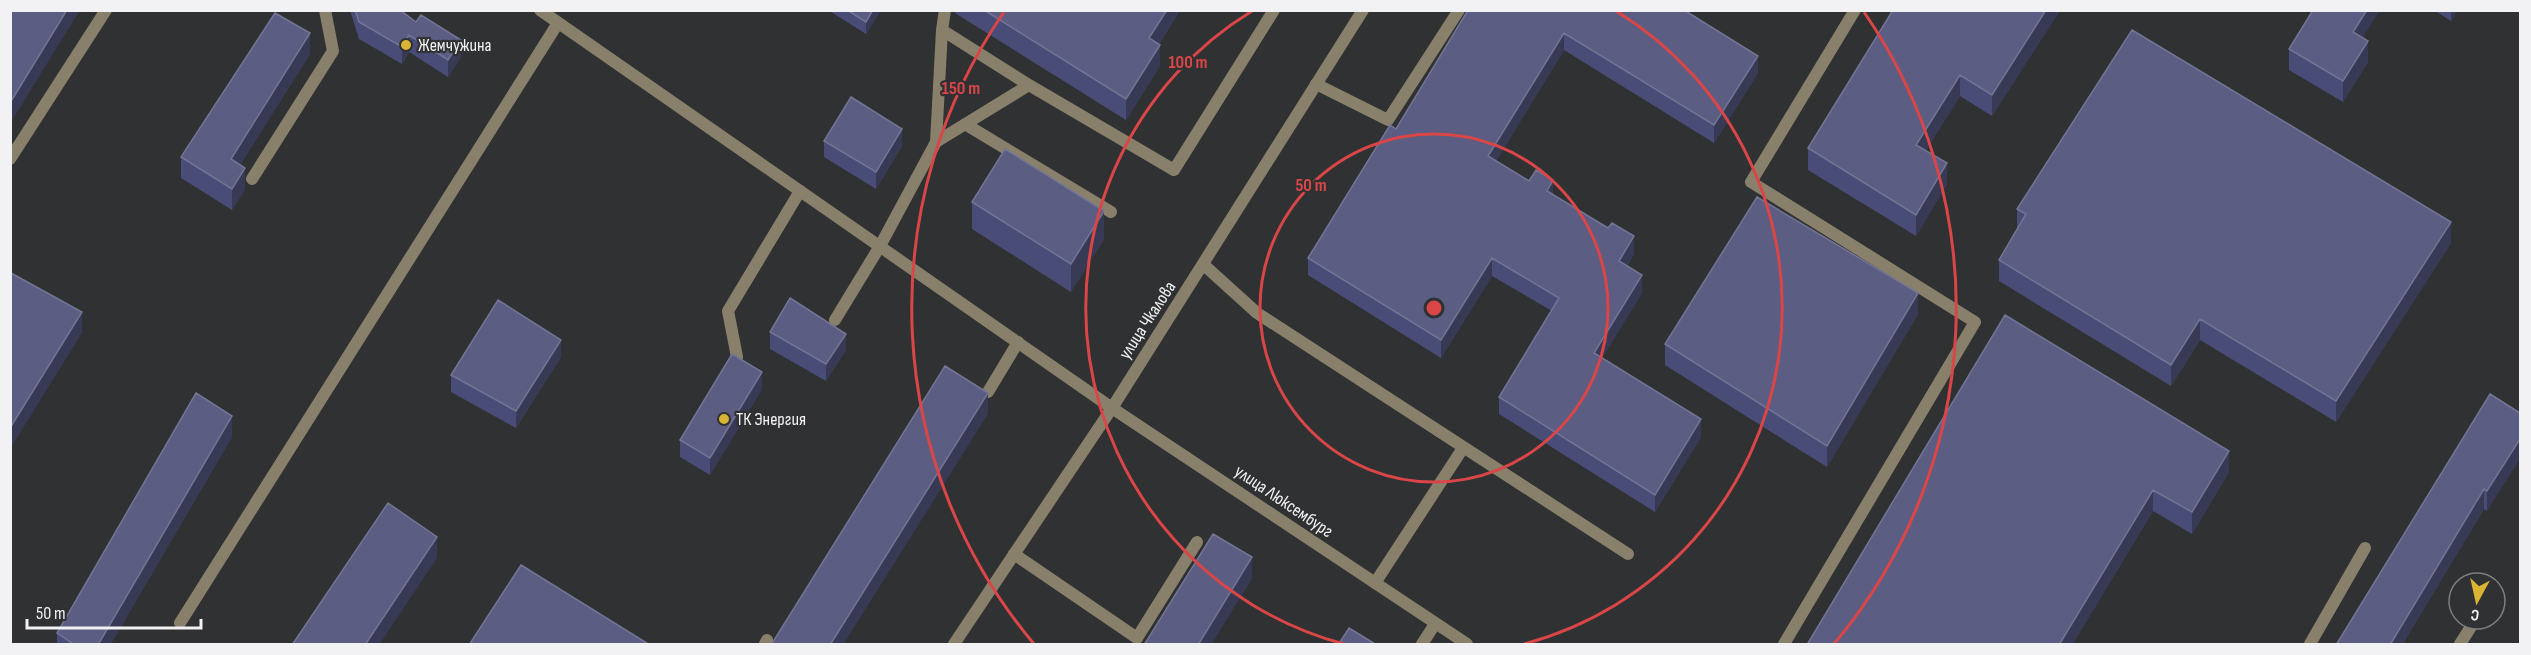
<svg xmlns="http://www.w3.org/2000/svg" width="2531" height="655" viewBox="0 0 2531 655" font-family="'Sofia Sans Condensed',sans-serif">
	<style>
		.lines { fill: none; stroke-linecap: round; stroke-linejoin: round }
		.service { stroke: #88806a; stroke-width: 12 }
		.minor { stroke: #88806a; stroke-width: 12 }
		.tertiary { stroke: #88806a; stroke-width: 12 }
		.wall { fill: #494c76 }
		.shaded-wall { fill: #373955 }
		.building { fill: #5b5d83; stroke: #737595; stroke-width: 1.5 }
		.ring { fill: none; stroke: #da4647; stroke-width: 3 }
		.poi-dot { fill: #d9b334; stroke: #303133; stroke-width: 2 }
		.labels { text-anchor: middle; stroke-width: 4.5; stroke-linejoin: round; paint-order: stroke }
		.poi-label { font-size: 18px; fill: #f2f2f4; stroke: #303133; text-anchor: start }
		.street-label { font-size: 18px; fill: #f2f2f4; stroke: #303133 }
		.centre { fill: #da4647; stroke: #303133; stroke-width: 3 }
		.ring-label { font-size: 18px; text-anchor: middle; font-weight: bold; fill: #da4647; stroke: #303133; stroke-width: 4.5; stroke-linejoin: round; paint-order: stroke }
	</style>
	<rect width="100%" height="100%" fill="#303133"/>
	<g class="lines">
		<path class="service" d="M945,10L942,30L1029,85L1174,170L1274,10
			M1316,84L1388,120L1459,10
			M965,124L1111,212
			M936,142L1029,85
			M252,179L333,51L325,10
			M1204,265L1257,313L1628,554
			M835,320L880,246L936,142L942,30
			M737,357L728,311L800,191
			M988,392L1018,342
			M1014,554L1137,638L1197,542
			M1375,583L1463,448
			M180,623L558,23
			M765,644L767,640
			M1784,644L1975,322L1751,182L1855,10
			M2310,644L2365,548
			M2460,644L2476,619"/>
		<path class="minor" d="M540,10L1112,408L1467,644
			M10,159L106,10
			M1422,644L1435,624"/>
		<path class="tertiary" d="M954,644L1112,408L1363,10"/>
	</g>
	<path class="wall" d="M350,10H400L461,57L448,77L409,52L402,64L359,39Z
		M828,10H881L866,34Z
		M955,10H1180L1159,44L1160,66L1126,120L955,13Z
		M1468,10L1758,73L1714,143L1564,50L1496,161L1553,195L1634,254L1627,266L1642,293L1602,358L1701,437L1655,512L1499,414V397L1552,311L1492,276L1441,358L1308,275V258L1396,129Z
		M1893,10H2060L1992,116L1960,96L1926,150L1947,184L1916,236L1808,170V148Z
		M2434,10H2457L2451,21Z
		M2289,49L2368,62L2343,102L2289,70Z
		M310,54L240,165L245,189L232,210L181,178V157Z
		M824,141L902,146L876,189L824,157Z
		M972,202L1104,239L1071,292L972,229Z
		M2017,209L2451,243L2336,422L2200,340L2171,386L1999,281V260L2017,229Z
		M1918,314L1827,467L1665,365V344Z
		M2005,315L2229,472L2192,534L2153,511L2072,645H1808V643Z
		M770,332L846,350L826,381L770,349Z
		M561,357L516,428L451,392V375Z
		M762,389L710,475L680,457V440Z
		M2490,394L2487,511L2484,509L2402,645H2336Z
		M232,437L110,645H57V633Z"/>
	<path class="shaded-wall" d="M67,10H80L10,124V103Z
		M873,10H881L866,34V22Z
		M1167,10H1180L1149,59V38Z
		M2046,10H2060L1992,116V95Z
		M2367,10H2380L2353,53V32Z
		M2451,10H2457L2451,21Z
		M310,33V54L231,180V159Z
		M1564,33V50L1488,174V156Z
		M409,35V52L402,64V47Z
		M461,40V57L448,77V60Z
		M2368,41V62L2343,102V81Z
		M1160,45V66L1126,120V99Z
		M1758,56V73L1714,143V125Z
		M1960,75V96L1916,166V145Z
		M902,129V146L876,189V172Z
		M1947,163V184L1916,236V215Z
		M245,168V189L232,210V189Z
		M1553,180V197L1547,191Z
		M1104,211V239L1071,292V264Z
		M2451,222V243L2336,422V401Z
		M1634,236V254L1619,279V261Z
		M1492,258V276L1441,358V340Z
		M1642,275V293L1594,371V353Z
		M1918,293V314L1827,467V446Z
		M82,312V333L10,449V428Z
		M2200,319V340L2171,386V365Z
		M846,334V350L826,381V364Z
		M561,340V357L516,428V411Z
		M762,372V389L710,475V458Z
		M988,393V414L843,645H830Z
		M232,416V437L110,645H98Z
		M1701,419V437L1655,512V495Z
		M2520,439V459L2487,511V491Z
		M2229,451V472L2192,534V512Z
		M2484,489V509L2402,645H2390Z
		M2153,490V511L2072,645H2059Z
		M437,537V558L379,645H365Z
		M1252,557V579L1211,645H1198Z"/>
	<path class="building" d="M10,10H67L10,103Z
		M355,10H400L416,22L421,15L461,40L448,60L409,35L402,47L359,22Z
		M847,10H873L866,22Z
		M984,10H1167L1149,38L1160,45L1126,99Z
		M1468,10H1684L1758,56L1714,125L1564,33L1488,156L1529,181L1536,170L1553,180L1547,191L1608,228L1612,223L1634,236L1619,261L1642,275L1594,353L1701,419L1655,495L1499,397L1559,298L1492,258L1441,340L1308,258L1390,125L1396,129Z
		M1893,10H2046L1992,95L1960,75L1916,145L1947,163L1916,215L1808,148Z
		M2313,10H2367L2353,32L2368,41L2343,81L2289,49Z
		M275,13L310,33L231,159L245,168L232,189L181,157Z
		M2132,30L2451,222L2336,401L2200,319L2171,365L1999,260L2026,214L2017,209Z
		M851,97L902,129L876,172L824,141Z
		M1005,149L1104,211L1071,264L972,202Z
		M1757,197L1918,293L1827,446L1665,344Z
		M11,273L82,312L10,428V273Z
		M790,298L846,334L826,364L770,332Z
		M498,300L561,340L516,411L451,375Z
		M2005,315L2229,451L2192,512L2153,490L2059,645H1811L1808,643Z
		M732,354L762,372L710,458L680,440Z
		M945,366L988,393L830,645H771Z
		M196,393L232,416L98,645H75L57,633Z
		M2490,394L2520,413V439L2487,491L2484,489L2390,645H2336Z
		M388,503L437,537L365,645H292Z
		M1213,534L1252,557L1198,645H1144Z
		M521,565L650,645H469Z
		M1349,628L1375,644L1374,645H1338Z"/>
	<g class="ring">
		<circle cx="1434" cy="308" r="174"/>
		<path d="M1344 644A348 348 0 0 1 1252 11M1616 11A348 348 0 0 1 1524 644"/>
		<path d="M1034 644A522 522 0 0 1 1004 12M1864 12A522 522 0 0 1 1834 644"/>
	</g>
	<g class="poi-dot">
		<circle cx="406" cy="45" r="6"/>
		<circle cx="724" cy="419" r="6"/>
	</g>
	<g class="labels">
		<g class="poi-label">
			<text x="418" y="51">Жемчужина</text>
			<text x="736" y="425">ТК Энергия</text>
		</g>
		<g class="street-label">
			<text transform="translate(1147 320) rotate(-57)" y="6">улица Чкалова</text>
			<text transform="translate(1284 501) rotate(34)" y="6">улица Люксембург</text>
		</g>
	</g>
	<circle cx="1434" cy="308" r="9" class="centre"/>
	<g class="ring-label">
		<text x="1188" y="68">100 m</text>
		<text x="961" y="94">150 m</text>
		<text x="1311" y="191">50 m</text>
	</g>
	<rect width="2531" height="655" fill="none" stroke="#f2f2f4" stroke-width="24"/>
	<g transform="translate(2477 601) rotate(188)"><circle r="28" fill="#303133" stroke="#7e7e80" stroke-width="1.5"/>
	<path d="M0-4.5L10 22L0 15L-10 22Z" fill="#d9b334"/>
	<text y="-9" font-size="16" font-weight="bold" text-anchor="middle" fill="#f2f2f4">С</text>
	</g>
	<path d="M27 619v9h174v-9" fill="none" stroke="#f2f2f4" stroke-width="3"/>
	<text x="36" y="619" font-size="18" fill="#f2f2f4" stroke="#303133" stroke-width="4.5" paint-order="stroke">50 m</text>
</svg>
